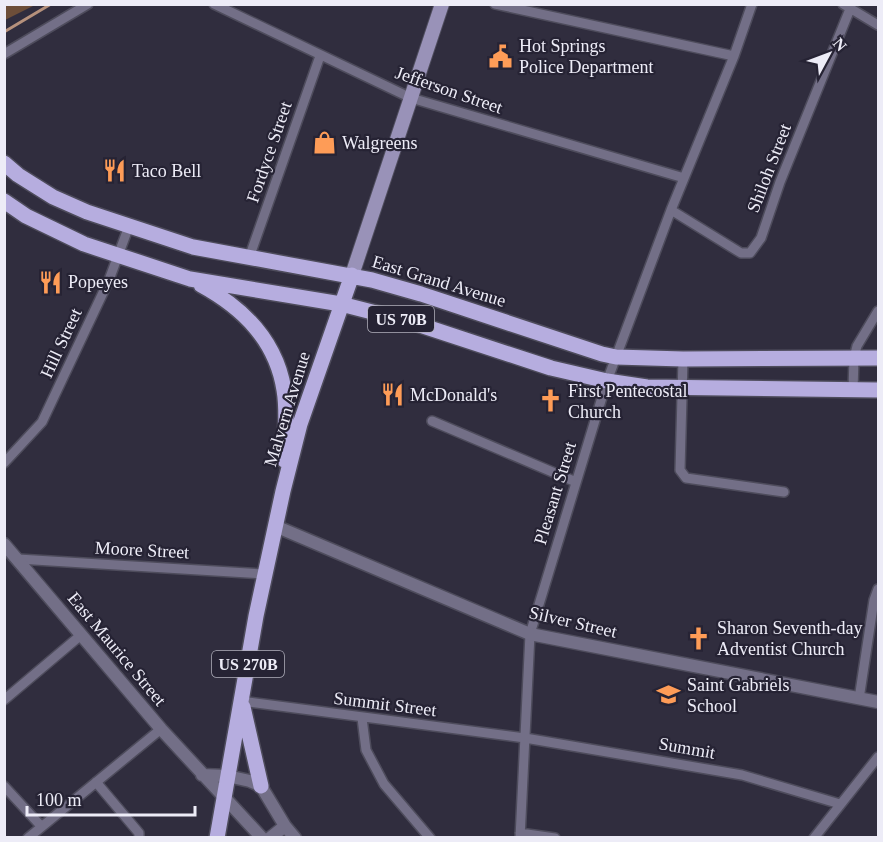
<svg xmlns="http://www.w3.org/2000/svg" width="883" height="842" viewBox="0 0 883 842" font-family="'Times New Roman',serif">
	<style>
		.green { fill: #6d4e39 }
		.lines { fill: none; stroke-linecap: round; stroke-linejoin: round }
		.stream { stroke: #b6917c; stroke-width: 3 }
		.minor-casing { stroke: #4e4c5c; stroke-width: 12 }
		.tertiary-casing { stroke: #4e4c5c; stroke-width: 15 }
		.secondary-casing { stroke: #4e4c5c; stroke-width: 16 }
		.primary-casing { stroke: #4e4c5c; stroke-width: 18 }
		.minor { stroke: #736f87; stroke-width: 9 }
		.tertiary { stroke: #736f87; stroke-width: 12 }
		.secondary { stroke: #9992b8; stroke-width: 14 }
		.primary { stroke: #b6addf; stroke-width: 15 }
		.labels { text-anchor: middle; stroke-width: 4.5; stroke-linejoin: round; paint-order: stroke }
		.shield { fill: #262334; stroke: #b1b0bc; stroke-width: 1.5 }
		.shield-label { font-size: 16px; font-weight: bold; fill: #edecf7 }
		.poi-label { font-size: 18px; fill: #edecf7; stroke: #262334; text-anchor: start }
		.street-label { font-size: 18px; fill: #edecf7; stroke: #262334 }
	</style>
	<rect width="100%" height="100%" fill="#302d3e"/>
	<path class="green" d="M5,4H35V5L5,20Z"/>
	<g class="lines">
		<path class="stream" d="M4,32L51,4"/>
		<defs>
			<path id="minor" d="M214,4L411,98L684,178
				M495,4L734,56
				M843,4L878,25
				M4,54L88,4
				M671,210L741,253H750L761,238L780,182L850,9
				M249,258L320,56
				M683,359L680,470L686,478L784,492
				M853,390L854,358L857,346L878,311
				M432,421L576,482
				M4,463L42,422L109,280L129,226
				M18,559L264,574
				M859,699L874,600L878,589
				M4,700L81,635
				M241,701L525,738L742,775L840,804
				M362,718L366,750L384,784L430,838
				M96,782L139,833V838
				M4,786L41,826
				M520,833L555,838
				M28,838L161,729
				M520,838L530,634L607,381L671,210L734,56L752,4
				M814,838L878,757"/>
			<path id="tertiary" d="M275,526L530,634L878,702
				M4,544L161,729L262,838
				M202,775L227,776L250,781L261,786L285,826L295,838
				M270,838L285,826"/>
			<path id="secondary" d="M352,275L442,4"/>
			<path id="primary" d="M4,163L18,175L53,197L87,212L193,247L372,280L421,294L602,354L616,357L683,359L878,358
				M4,201L26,216L84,244L190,279L341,304L411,322L551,368L607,381L647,387L878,390
				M201,285C243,308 276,340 284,390C288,413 285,437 284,460
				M243,707L261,786
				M217,838L256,616L283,491L300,424L352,275"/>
		</defs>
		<use href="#minor" class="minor-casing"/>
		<use href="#tertiary" class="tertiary-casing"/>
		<use href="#secondary" class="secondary-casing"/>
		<use href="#primary" class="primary-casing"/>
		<use href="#minor" class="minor"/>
		<use href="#tertiary" class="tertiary"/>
		<use href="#secondary" class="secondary"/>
		<use href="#primary" class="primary"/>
	</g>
	<defs>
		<symbol id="civic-bare" viewBox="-9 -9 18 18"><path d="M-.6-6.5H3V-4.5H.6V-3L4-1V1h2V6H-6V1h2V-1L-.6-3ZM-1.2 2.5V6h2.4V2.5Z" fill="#fe9c57" stroke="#262334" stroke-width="2.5" paint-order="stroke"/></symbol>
		<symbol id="shop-bare" viewBox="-9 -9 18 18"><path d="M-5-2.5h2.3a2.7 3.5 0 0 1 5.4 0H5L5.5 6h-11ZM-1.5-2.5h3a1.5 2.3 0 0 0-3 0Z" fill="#fe9c57" stroke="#262334" stroke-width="2.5" paint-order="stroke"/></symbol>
		<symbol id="restaurant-bare" viewBox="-9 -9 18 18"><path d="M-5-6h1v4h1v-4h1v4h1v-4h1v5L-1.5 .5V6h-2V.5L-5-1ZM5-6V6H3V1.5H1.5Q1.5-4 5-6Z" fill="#fe9c57" stroke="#262334" stroke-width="2.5" paint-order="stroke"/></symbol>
		<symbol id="church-bare" viewBox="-9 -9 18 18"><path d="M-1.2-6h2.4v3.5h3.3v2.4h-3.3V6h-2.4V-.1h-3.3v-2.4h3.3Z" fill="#fe9c57" stroke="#262334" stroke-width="2.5" paint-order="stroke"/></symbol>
		<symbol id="school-bare" viewBox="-9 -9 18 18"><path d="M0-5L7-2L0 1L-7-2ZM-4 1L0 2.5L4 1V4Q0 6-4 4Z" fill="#fe9c57" stroke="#262334" stroke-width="2.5" paint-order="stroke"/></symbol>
	</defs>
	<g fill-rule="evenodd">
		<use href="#civic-bare" x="484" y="40" width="33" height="33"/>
		<use href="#shop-bare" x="308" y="126" width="33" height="33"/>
		<use href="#restaurant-bare" x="98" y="154" width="33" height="33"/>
		<use href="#restaurant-bare" x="34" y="266" width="33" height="33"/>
		<use href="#restaurant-bare" x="376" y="378" width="33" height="33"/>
		<use href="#church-bare" x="534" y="384" width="33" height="33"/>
		<use href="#church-bare" x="682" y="622" width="33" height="33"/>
		<use href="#school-bare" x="652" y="678" width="33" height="33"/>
	</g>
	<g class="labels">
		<g class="shield">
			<rect x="368" y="306" width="66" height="26" rx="4.5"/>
			<rect x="212" y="651" width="72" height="26" rx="4.5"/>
		</g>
		<g class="shield-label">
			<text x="401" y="325">US 70B</text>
			<text x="248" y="670">US 270B</text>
		</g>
		<g class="poi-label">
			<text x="519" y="52">Hot Springs<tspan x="519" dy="21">Police Department</tspan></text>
			<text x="342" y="149">Walgreens</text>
			<text x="132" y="177">Taco Bell</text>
			<text x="68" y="288">Popeyes</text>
			<text x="568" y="397">First Pentecostal<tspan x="568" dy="21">Church</tspan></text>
			<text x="410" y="401">McDonald's</text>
			<text x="717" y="634">Sharon Seventh-day<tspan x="717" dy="21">Adventist Church</tspan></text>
			<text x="687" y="691">Saint Gabriels<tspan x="687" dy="21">School</tspan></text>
		</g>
		<g class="street-label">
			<text transform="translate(449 90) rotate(19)" y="6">Jefferson Street</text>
			<text transform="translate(269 152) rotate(-71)" y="6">Fordyce Street</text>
			<text transform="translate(769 168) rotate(-69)" y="6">Shiloh Street</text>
			<text transform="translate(439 281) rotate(17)" y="6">East Grand Avenue</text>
			<text transform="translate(61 343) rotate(-65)" y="6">Hill Street</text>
			<text transform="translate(287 409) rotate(-73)" y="6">Malvern Avenue</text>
			<text transform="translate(555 493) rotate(-73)" y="6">Pleasant Street</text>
			<text transform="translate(142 550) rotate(3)" y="6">Moore Street</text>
			<text transform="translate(573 622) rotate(13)" y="6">Silver Street</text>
			<text transform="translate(117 649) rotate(50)" y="6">East Maurice Street</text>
			<text transform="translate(385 704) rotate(7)" y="6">Summit Street</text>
			<text transform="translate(687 748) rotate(10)" y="6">Summit</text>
		</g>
	</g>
	<rect width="883" height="842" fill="none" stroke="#edecf7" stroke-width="12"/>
	<g transform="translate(829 54) rotate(49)" stroke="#262334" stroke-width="4.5" paint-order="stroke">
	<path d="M0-4.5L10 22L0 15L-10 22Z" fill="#edecf7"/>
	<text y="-9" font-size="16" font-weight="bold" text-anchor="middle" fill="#edecf7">N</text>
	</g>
	<path d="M27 806v9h168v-9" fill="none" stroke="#edecf7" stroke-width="3"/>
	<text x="36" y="806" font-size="18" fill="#edecf7" stroke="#262334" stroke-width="4.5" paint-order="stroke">100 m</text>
</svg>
